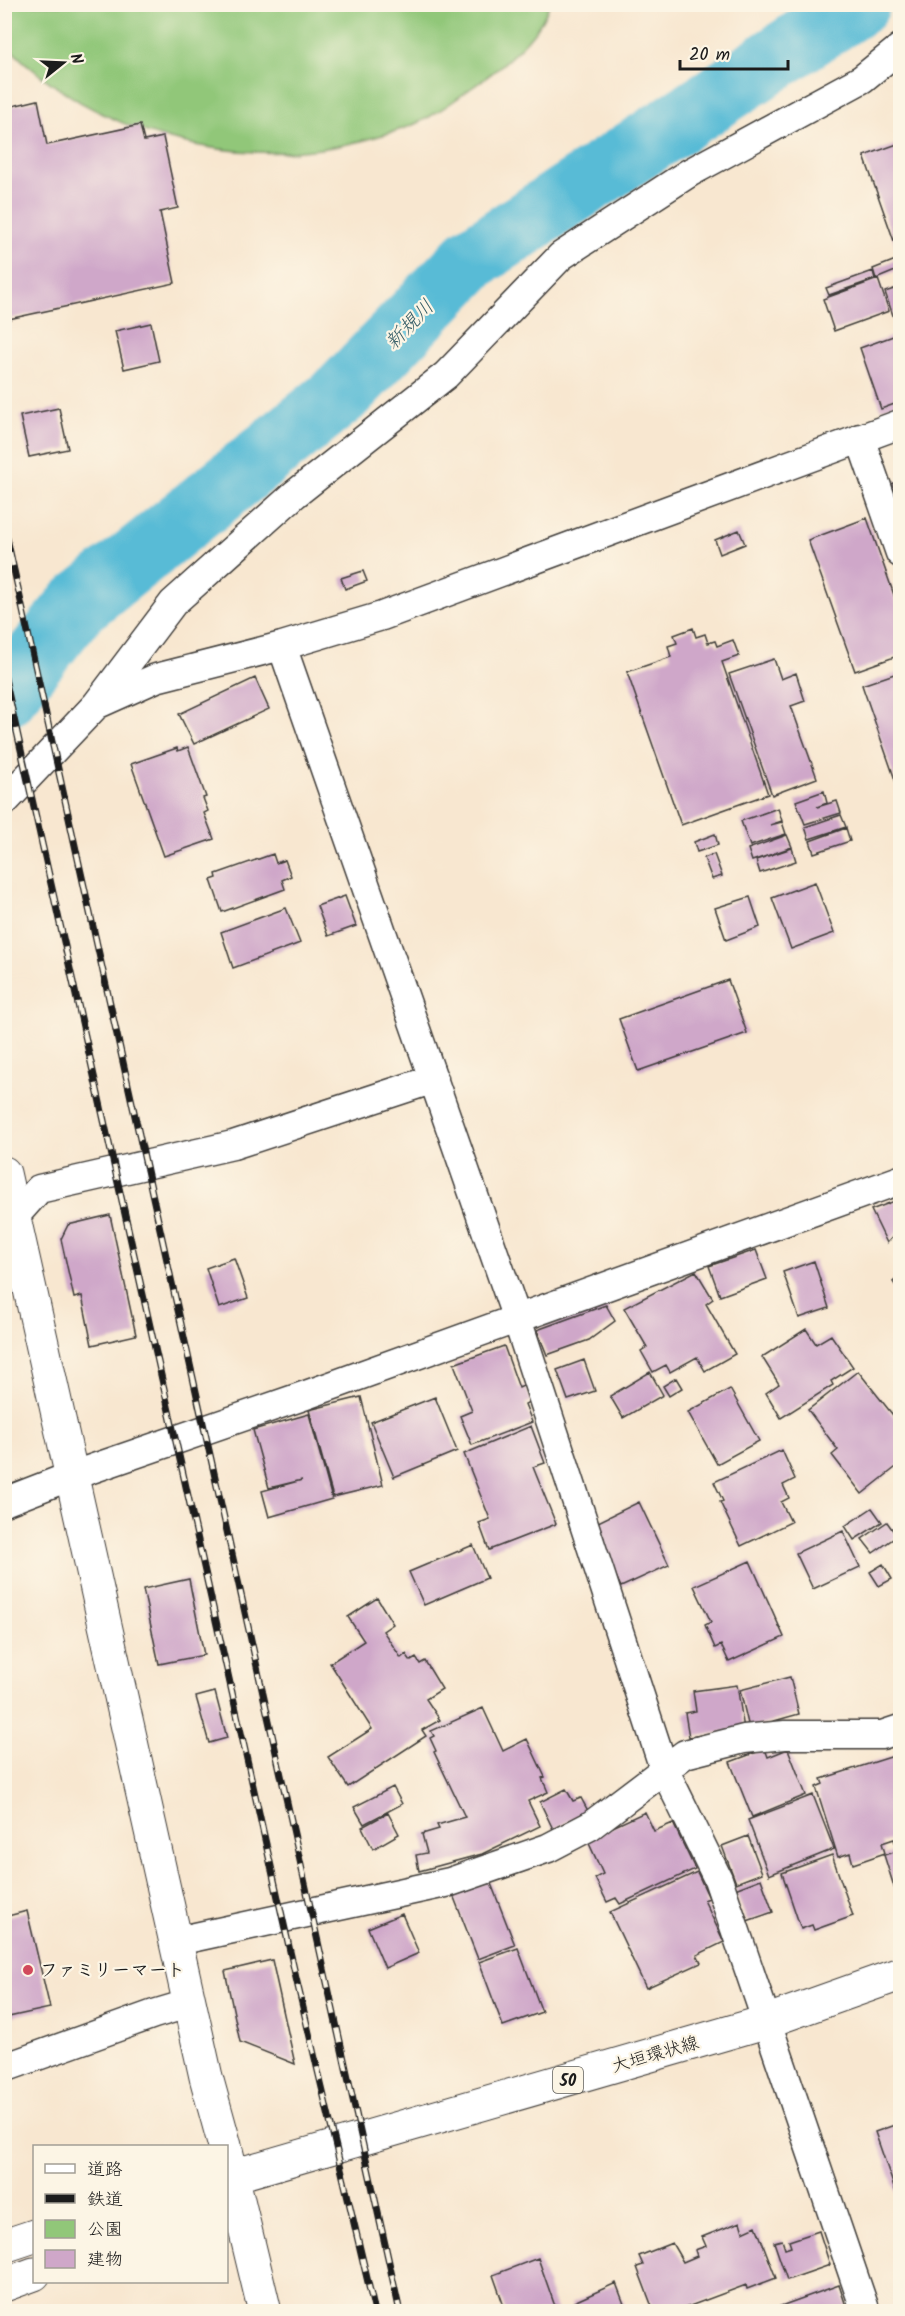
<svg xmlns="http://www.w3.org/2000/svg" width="905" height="2316" viewBox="0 0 905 2316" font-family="Kalam,'Klee One',sans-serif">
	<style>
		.green { fill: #91c779; stroke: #56724a; stroke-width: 1.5 }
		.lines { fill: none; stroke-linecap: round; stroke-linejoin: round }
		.river { stroke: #58bbd6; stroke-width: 64 }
		.building { fill: #cfa7c9 }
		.minor-casing { stroke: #3d3a37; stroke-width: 31 }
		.tertiary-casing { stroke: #3d3a37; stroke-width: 35 }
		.primary-casing { stroke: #3d3a37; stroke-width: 35 }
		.minor { stroke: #fff; stroke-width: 28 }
		.tertiary { stroke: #fff; stroke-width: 33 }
		.primary { stroke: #fff; stroke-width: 33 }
		.rail-casing { stroke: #1c1c1c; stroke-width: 7 }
		.rail { stroke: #fcf5e5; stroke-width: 4.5; stroke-dasharray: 14; stroke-linecap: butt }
		.poi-dot { fill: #d1495b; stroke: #fcf5e5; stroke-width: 2 }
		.labels { text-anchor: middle; stroke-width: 4.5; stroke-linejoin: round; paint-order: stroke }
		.shield { fill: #fcf5e5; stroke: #5f5d58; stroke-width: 1.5 }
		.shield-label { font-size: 16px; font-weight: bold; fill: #1c1c1c }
		.poi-label { font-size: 18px; font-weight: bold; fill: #1c1c1c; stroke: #fcf5e5; text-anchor: start }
		.street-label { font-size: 18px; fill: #1c1c1c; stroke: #fcf5e5 }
		.water-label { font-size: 20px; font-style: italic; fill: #345c66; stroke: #fcf5e5 }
	</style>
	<rect width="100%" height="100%" fill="#fcf5e5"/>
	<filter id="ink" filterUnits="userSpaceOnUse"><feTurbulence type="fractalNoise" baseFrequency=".0167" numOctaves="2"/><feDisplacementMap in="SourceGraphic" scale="12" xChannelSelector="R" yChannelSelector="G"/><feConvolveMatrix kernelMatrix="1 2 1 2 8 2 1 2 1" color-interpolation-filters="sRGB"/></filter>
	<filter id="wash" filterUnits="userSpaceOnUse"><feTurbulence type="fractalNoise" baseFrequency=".008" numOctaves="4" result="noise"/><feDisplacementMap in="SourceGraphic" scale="24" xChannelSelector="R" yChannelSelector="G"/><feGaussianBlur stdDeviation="1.35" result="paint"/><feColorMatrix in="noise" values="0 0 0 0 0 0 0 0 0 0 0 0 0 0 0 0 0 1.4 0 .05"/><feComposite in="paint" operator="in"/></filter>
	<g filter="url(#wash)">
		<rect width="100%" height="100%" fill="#f8e7d0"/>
		<path class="green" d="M4,5H549C540,36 497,71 470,89C457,99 443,109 429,117C408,129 383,135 361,141C235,173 96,136 5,44Z"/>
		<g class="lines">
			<path class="river" d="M4,697L76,607L341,394L471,259L858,4"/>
		</g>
		<g id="blocks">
			<path class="building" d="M38,100L47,145L140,125L144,141L163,137L178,208L160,212L175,283L4,320V108Z
				M900,143V258L864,156Z
				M898,259L900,269L876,279L873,269Z
				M873,271L875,279L829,295L826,288Z
				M878,279L889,311L834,331L823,299Z
				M900,287V336L885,292Z
				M151,323L159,361L124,369L115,331Z
				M896,335L900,347V402L881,409L860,348Z
				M59,408L68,449L29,457L20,416Z
				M900,481V510L891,484Z
				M867,518L900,612V655L855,671L808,540Z
				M739,530L745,544L720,554L715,540Z
				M363,571L367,581L345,589L341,578Z
				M693,628L696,637L705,634L708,643L715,641L717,646L733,640L739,656L722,662L768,794L681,825L627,672L671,657L668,646L677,643L674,635Z
				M774,659L781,679L796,673L805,701L791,706L817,778L772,795L729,674Z
				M900,672V794L862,685Z
				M255,678L269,709L194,744L179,714Z
				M188,747L206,797L203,798L208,811L204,813L214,839L164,856L131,764L177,748L178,751Z
				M824,791L827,803L817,807L837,801L841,813L805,824L796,801Z
				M778,808L782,821L770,825L782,822L786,834L750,846L741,821Z
				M841,815L846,827L809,839L805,827Z
				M846,828L850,841L814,853L810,841Z
				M715,834L718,845L697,852L694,842Z
				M787,835L792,847L752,861L748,849Z
				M792,848L796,861L760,873L756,860Z
				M273,854L276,863L285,860L291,876L282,880L285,889L222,912L211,880L217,878L216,874Z
				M714,854L722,876L712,879L704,858Z
				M815,882L834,933L791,949L772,898Z
				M345,896L356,926L328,936L317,906Z
				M750,897L760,927L726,940L715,908Z
				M286,908L300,943L233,968L221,932Z
				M728,980L747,1033L638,1071L619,1019Z
				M900,1199V1229L887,1243L871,1210Z
				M110,1215L136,1335L92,1345L82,1296L74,1298L61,1239L68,1225Z
				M756,1250L767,1279L720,1296L709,1266Z
				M234,1258L248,1298L219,1308L206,1268Z
				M814,1261L829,1308L799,1318L783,1272Z
				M696,1271L713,1299L706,1304L735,1354L705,1371L697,1357L670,1372L666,1365L653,1372L641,1351L647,1347L624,1308Z
				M900,1276V1292L893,1282Z
				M606,1305L615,1321L589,1340L547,1355L537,1330Z
				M806,1329L816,1344L831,1335L853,1367L831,1381L833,1385L781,1418L766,1393L779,1384L762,1357Z
				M504,1346L519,1388L525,1385L531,1401L525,1404L532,1422L472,1445L460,1416L472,1411L454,1364Z
				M584,1360L595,1391L568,1400L557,1370Z
				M858,1371L900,1424V1464L862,1494L832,1455L838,1450L808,1410Z
				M650,1372L663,1395L623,1418L610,1396Z
				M676,1378L682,1388L669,1396L663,1386Z
				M730,1389L759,1441L717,1464L688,1412Z
				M361,1397L383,1485L333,1497L309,1410Z
				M435,1397L457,1451L394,1477L371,1422Z
				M309,1414L332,1499L269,1517L262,1491L302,1480L269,1488L253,1430Z
				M531,1426L545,1463L533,1467L556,1524L489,1550L479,1523L490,1519L464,1454Z
				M782,1450L795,1479L783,1485L789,1498L781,1502L791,1522L741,1546L720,1502L723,1501L714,1482Z
				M639,1502L669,1565L621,1587L599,1540L604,1538L596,1523Z
				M872,1508L882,1522L854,1540L845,1526Z
				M887,1522L897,1536L873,1553L862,1539Z
				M843,1531L860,1567L813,1589L796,1553Z
				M473,1545L487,1578L424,1605L409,1572Z
				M750,1561L784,1637L729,1662L721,1645L715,1648L705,1625L711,1622L694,1586Z
				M883,1564L892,1579L879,1586L870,1572Z
				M189,1579L204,1655L159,1664L143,1589Z
				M377,1598L393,1624L383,1631L401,1658L406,1654L411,1661L416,1658L420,1664L425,1661L442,1689L426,1699L440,1720L422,1730L426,1736L348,1787L328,1757L372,1729L330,1663L364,1641L348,1617Z
				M790,1677L799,1714L749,1728L740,1690Z
				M737,1685L744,1729L689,1737L685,1713L696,1711L693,1691Z
				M215,1692L227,1738L209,1743L196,1697Z
				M483,1708L503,1751L527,1739L545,1777L542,1778L548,1792L528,1801L540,1826L482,1854L419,1871L416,1855L427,1853L422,1834L439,1829L437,1825L465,1817L434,1752L436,1751L430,1738L434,1736L431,1731Z
				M765,1749L768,1757L788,1749L806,1795L752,1817L730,1762Z
				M900,1754V1895L897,1896L884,1855L898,1851L894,1839L882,1843L885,1853L853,1864L850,1853L838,1857L816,1787L823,1784L821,1779Z
				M393,1787L402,1804L364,1824L354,1807Z
				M566,1789L573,1801L581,1798L588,1811L553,1829L540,1802Z
				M813,1795L834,1849L769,1875L748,1820Z
				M645,1812L654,1831L673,1823L695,1869L620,1904L616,1898L607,1902L595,1878L603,1874L587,1839Z
				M388,1813L399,1834L373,1849L362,1827Z
				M748,1836L762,1873L736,1883L722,1846Z
				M832,1855L853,1916L814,1930L812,1925L801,1929L782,1873Z
				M697,1872L709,1898L704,1900L724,1942L697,1955L701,1963L646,1988L610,1912Z
				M761,1879L773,1912L747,1921L735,1889Z
				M490,1881L515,1945L478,1959L453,1895Z
				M27,1911L50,2008L4,2018V1917Z
				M402,1914L419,1953L385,1968L368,1928Z
				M518,1948L542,2012L503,2026L479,1962Z
				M272,1960L295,2064L240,2042L225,1971Z
				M900,2123V2204L875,2132Z
				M740,2222L743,2232L756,2226L776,2278L747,2289L746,2285L674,2312H654L637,2267L643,2265L639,2256L672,2243L683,2262L697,2256L695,2250L706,2246L702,2237Z
				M819,2231L830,2265L787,2280L774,2242L782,2240L785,2249L791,2247L789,2241Z
				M538,2258L557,2312H506L493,2275Z
				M616,2283L627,2312H575L572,2303Z
				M839,2285L848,2312H779L778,2307Z"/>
		</g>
	</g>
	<g filter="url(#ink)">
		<use href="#blocks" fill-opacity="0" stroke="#3d3a37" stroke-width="1.5"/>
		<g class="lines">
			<defs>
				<path id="minor" d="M860,438L900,553
					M282,646L517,1319L664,1769L718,1879L866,2312
					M98,704L156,678L282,646L382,616L900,424
					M4,802L96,705L173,603L295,494L446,375L561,256L689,173L862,79L900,48
					M4,1222L15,1216L39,1189L233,1145L434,1079
					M4,1502L71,1476L306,1395L900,1180
					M177,1941L450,1882L548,1848L590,1826L685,1754L744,1739L785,1735H882L900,1729
					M4,2068L154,2014L191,2003"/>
				<path id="tertiary" d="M4,1173L206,2077L225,2146
					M226,2150L265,2312"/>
				<path id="primary" d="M226,2178L765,2022L900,1974
					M4,2246L34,2236
					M4,2285L34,2274"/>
			</defs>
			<use href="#minor" class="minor-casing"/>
			<use href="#tertiary" class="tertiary-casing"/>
			<use href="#primary" class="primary-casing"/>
			<use href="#minor" class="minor"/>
			<use href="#tertiary" class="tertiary"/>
			<use href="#primary" class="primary"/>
			<defs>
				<path id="rail" d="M4,525L400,2312
					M4,674L296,1978L375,2312"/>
			</defs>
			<use href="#rail" class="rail-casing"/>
			<use href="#rail" class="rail"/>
		</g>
	</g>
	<circle class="poi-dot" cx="28" cy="1970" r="6"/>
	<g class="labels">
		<rect class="shield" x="553" y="2067" width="30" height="26" rx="4.5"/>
		<g class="shield-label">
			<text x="568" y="2086">50</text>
		</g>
		<g class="poi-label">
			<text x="40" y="1976">ファミリーマート</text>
		</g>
		<g class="street-label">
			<text transform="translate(655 2054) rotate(-16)" y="6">大垣環状線</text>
		</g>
		<g class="water-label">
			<text transform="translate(409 324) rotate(-46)" y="7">新規川</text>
		</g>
	</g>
	<rect width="905" height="2316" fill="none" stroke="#fcf5e5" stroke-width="24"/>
	<rect x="33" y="2145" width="195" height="138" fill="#fcf5e5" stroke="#a29e95" stroke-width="1.5"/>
	<rect x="45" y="2164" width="30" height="9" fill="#ffffff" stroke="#a29e95" stroke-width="1.5"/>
	<text x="87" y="2175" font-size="18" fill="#1c1c1c">道路</text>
	<rect x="45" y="2194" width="30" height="9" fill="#1c1c1c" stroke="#a29e95" stroke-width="1.5"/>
	<text x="87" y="2205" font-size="18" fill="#1c1c1c">鉄道</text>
	<rect x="45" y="2220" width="30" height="18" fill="#91c779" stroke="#a29e95" stroke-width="1.5"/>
	<text x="87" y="2235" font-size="18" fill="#1c1c1c">公園</text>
	<rect x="45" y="2250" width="30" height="18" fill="#cfa7c9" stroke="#a29e95" stroke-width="1.5"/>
	<text x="87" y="2265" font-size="18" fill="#1c1c1c">建物</text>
	<g transform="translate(63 63) rotate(72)" stroke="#fcf5e5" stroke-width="4.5" paint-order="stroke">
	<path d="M0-4.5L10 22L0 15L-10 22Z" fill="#1c1c1c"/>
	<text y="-9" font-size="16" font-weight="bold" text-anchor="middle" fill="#1c1c1c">N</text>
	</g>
	<path d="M680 60v9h108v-9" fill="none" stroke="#1c1c1c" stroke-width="3"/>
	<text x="689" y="60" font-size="18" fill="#1c1c1c" stroke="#fcf5e5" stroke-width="4.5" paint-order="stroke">20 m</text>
</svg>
